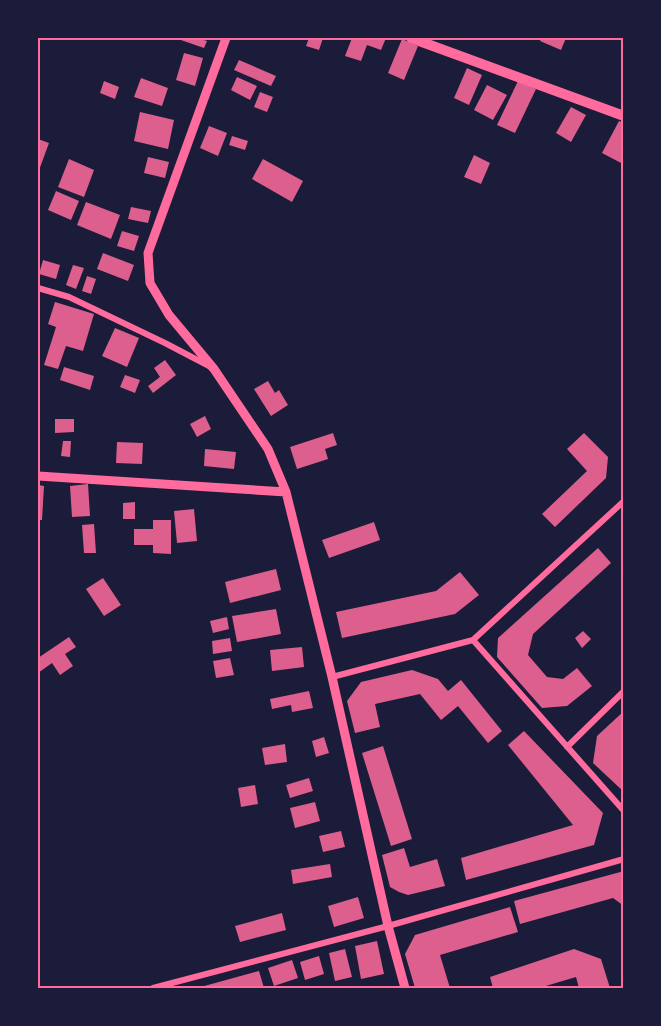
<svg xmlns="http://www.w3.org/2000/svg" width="661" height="1026" viewBox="0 0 661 1026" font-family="Jost,sans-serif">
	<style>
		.building { fill: #dd5f8e }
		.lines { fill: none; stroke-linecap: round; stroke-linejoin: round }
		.minor { stroke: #ff6b9d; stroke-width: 6 }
		.tertiary { stroke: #ff6b9d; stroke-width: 9 }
		.secondary { stroke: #ff6b9d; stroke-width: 10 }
		.neatline { fill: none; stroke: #ff6b9d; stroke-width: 2 }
	</style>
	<rect width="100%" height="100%" fill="#1b1b3a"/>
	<path class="building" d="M175,38H197L207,41L204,48Z
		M309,38H323L319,50L306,46Z
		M352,38H386L381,50L367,45L361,61L345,56Z
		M542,38H566L561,50L540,41Z
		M402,39L418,46L404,80L388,73Z
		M184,53L203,58L195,86L176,80Z
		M239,60L276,76L271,86L234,70Z
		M467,68L482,75L469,105L454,98Z
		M237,77L257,86L250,100L231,90Z
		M141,78L168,88L162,106L134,97Z
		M104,81L119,87L115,99L100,93Z
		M518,81L536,89L515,133L497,125Z
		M487,85L507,95L493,120L474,110Z
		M260,92L273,97L267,112L254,107Z
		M571,107L586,115L571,142L556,133Z
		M140,112L174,120L168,149L134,141Z
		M619,121L624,123V159L621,163L602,153Z
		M209,126L227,133L218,156L200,148Z
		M232,136L248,141L245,150L229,145Z
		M38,139L49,143L38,173Z
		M474,155L490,163L481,184L464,177Z
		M148,157L169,162L165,178L144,173Z
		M69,159L94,170L84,197L58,187Z
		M263,159L303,181L292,202L252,179Z
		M56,191L79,201L71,220L48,210Z
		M86,202L120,215L111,239L77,225Z
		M131,207L151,211L148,223L128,219Z
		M122,231L139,236L134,251L117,246Z
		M103,253L134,265L128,281L97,269Z
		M43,260L60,265L56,279L39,274Z
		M73,265L84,268L76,289L66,285Z
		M87,276L96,279L91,294L82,291Z
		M55,302L94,314L83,351L66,346L58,369L44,365L56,327L48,324Z
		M115,328L139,338L127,367L102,356Z
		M165,360L176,375L153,393L148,386L160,377L154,368Z
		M64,367L94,376L90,390L60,380Z
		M125,375L140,380L135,393L120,387Z
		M268,381L275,393L279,390L288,405L271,416L254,389Z
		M205,416L211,429L197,437L190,424Z
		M55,419H74V432L55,433Z
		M333,433L337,445L325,449L328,459L297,469L290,447Z
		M584,433L608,457L606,478L555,527L542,514L587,471L567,449Z
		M63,441H71L70,457L61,456Z
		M117,442L143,443L142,464L116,463Z
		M205,449L236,452L234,469L204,466Z
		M88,484L90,516L72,517L70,486Z
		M38,485L44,486L42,520H38Z
		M135,502V519H123V503Z
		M194,509L197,541L177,543L174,511Z
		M153,520H171V554L153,553V545H134V529H153Z
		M374,522L380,540L329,558L322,540Z
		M94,524L96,553H84L82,525Z
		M598,548L611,563L533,634L528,655L547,677L563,679L577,668L592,686L567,706L542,708L497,657L498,638Z
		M276,569L281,590L230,603L225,582Z
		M460,572L479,595L455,614L342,638L336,612L436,591Z
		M103,578L121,605L104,616L86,589Z
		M276,609L281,634L237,642L232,616Z
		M227,617L229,629L213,633L210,621Z
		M583,631L591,639L582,648L575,638Z
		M69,637L76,647L65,654L73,666L60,675L52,663L38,673V658Z
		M230,638L232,651L213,654L212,641Z
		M302,647L304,667L272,671L270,650Z
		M230,658L234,675L216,678L213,661Z
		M412,670L438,679L448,691L461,680L502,731L488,743L458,706L441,720L420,694L375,704L380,727L355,733L347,701L361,682Z
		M309,691L313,708L292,712L291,705L272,709L270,699Z
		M624,711L623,743L624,792L593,763L597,736Z
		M524,731L603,813L594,845L466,880L461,858L573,825L508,745Z
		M324,737L329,753L316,757L312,741Z
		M285,744L287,762L265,765L262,748Z
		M383,746L412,839L391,846L362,753Z
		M309,778L313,791L290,798L286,785Z
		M255,785L258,804L241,807L238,788Z
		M315,802L320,821L295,828L290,808Z
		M341,831L345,847L323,852L319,836Z
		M404,848L410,867L437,859L445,886L408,895L399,892L390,887L382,855Z
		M330,864L332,877L293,884L291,870Z
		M624,871V906L613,898L520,924L514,901Z
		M358,897L364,918L334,927L328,906Z
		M510,907L518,932L440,955L450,988H415L405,954L415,935Z
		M282,913L286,930L240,942L235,926Z
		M377,941L384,974L361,979L355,946Z
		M345,949L352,977L335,981L329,953Z
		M574,949L601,959L610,988H579L576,977L539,988H493L490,977Z
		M319,956L324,974L305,980L300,962Z
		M292,960L298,978L274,986L268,968Z
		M259,971L264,988H197Z"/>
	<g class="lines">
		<path class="minor" d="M38,288L69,297L165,343L209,366
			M473,640L624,811
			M332,677L473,640L624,501
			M567,747L624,691
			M153,988L388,926L624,859"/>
		<path class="tertiary" d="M226,38L148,253L150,283L169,315L214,369L268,449L286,492L332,677L388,926L405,988
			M38,476L286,492"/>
		<path class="secondary" d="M411,38L624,116"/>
	</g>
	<rect width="661" height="1026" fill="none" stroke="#1b1b3a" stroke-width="78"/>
	<rect x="39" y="39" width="583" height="948" class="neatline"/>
</svg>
